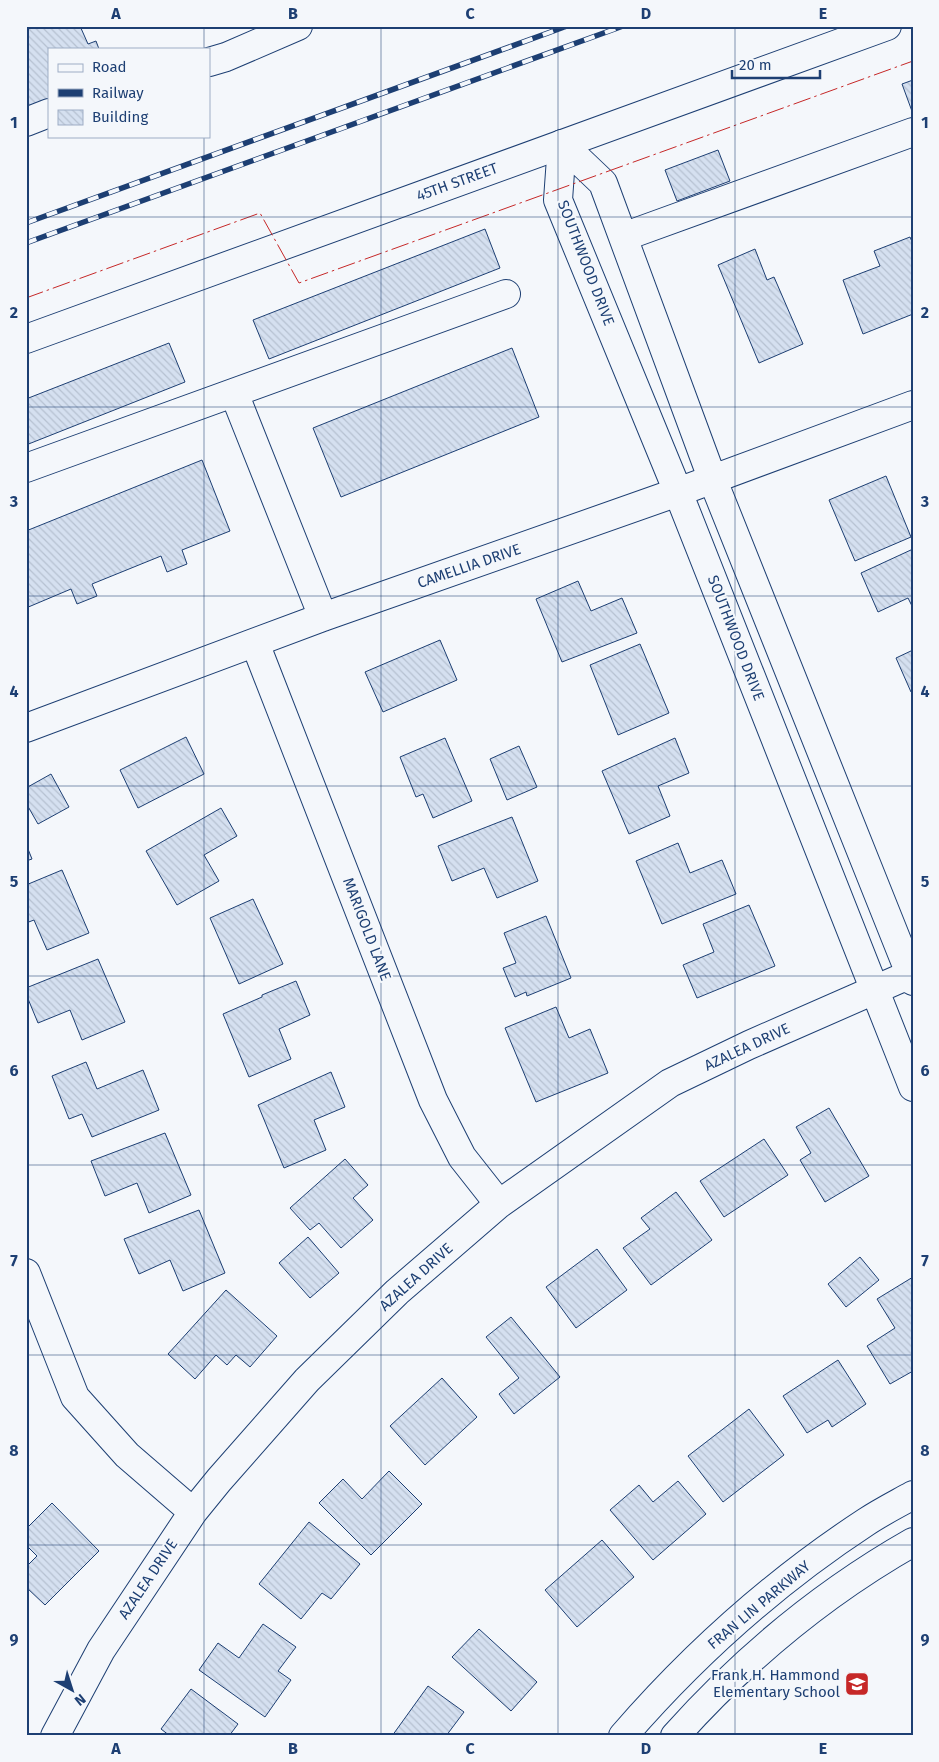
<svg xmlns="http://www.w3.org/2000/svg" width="939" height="1762" viewBox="0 0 939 1762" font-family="'Fira Sans',sans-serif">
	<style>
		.building { fill: url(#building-back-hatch); stroke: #1d3f73 }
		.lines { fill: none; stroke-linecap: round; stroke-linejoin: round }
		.minor-casing { stroke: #1d3f73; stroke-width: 30 }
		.major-casing { stroke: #1d3f73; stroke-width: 30 }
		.minor { stroke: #f4f7fb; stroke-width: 28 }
		.major { stroke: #f4f7fb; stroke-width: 28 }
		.rail-casing { stroke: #1d3f73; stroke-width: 5.5 }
		.rail { stroke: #f4f7fb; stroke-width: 4; stroke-dasharray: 11; stroke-linecap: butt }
		.power { stroke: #c62828; stroke-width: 1; stroke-dasharray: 18 4 2.5 4; stroke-linecap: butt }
		.grid { fill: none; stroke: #1d3f73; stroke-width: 1; stroke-opacity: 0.55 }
		.labels { text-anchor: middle; stroke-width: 4; stroke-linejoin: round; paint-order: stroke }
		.street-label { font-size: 15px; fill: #1d3f73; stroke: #f4f7fb }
		.poi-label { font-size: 15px; fill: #1d3f73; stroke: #f4f7fb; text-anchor: end }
		.neatline { fill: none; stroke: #1d3f73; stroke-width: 2 }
		.grid-label { font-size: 16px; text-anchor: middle; font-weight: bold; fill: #1d3f73 }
	</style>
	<defs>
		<pattern id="building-back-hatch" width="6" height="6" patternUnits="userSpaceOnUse" patternTransform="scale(1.25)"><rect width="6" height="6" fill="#d5e0f0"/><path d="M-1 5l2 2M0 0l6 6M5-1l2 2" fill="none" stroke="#b6c1d1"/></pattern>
	</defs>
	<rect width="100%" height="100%" fill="#f4f7fb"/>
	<path class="building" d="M26,26H80L88,44L96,41L99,49H49V100L26,109Z
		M913,80V114L902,84Z
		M718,150L730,181L677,201L665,170Z
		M485,229L500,268L269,359L253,320Z
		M910,237L913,244V314L863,334L843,280L880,266L874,251Z
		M755,249L767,280L774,277L803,344L759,363L718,265Z
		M169,343L185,382L26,445V399Z
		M512,348L539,417L341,497L313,428Z
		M202,460L230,531L182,550L187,564L167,572L161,556L92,584L97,596L77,604L71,589L26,608V531Z
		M886,476L911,537L855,561L829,500Z
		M913,549V608L908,598L878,612L861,573Z
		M578,581L591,611L622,598L637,633L562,662L536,599Z
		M440,640L457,680L383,712L365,672Z
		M640,644L669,713L618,735L590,665Z
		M913,650V691L911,692L896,658Z
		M186,737L204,774L138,808L120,770Z
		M445,738L472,801L433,818L423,794L416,797L400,757Z
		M675,738L689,773L658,786L670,816L629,834L602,771Z
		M519,746L537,787L507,800L490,759Z
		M51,774L69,807L38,824L26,803V788Z
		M221,808L237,836L204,855L219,881L177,905L146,851Z
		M512,817L538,881L497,898L484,868L452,881L438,846Z
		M678,843L690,873L722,860L736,894L662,924L636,861Z
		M26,844L32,859L26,861Z
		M62,870L89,933L47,950L34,920L26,923V885Z
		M253,899L283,964L239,984L210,918Z
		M749,905L775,966L697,998L683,965L714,952L703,924Z
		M546,916L571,978L527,996L526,992L515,997L503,968L516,963L504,933Z
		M98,959L125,1022L82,1040L70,1010L38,1023L26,994V988Z
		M296,981L310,1015L279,1029L291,1059L249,1077L223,1014L262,997V995Z
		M556,1007L569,1038L590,1029L608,1073L536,1102L505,1028Z
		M86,1062L97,1089L143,1070L159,1110L92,1137L82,1114L69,1119L52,1076Z
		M331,1072L345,1107L314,1120L326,1150L284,1168L258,1105Z
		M829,1108L869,1176L825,1202L800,1160L811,1153L796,1127Z
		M165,1133L191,1195L149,1213L137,1183L105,1196L91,1161Z
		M764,1139L788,1175L724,1217L700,1181Z
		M345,1159L368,1185L353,1198L373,1220L341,1248L319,1223L310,1230L290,1208Z
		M676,1192L712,1240L651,1285L623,1248L650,1229L641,1218Z
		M199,1210L225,1273L183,1291L170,1260L139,1274L124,1239Z
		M308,1237L339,1273L310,1298L279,1263Z
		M597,1249L627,1290L576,1328L546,1287Z
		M860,1257L879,1280L846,1307L828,1284Z
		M913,1277V1371L890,1384L867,1346L895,1328L877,1299Z
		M226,1290L277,1336L250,1367L236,1355L227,1365L216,1355L195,1379L168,1354Z
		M511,1317L560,1377L514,1414L499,1394L519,1378L486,1337Z
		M838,1360L866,1404L832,1427L828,1420L807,1433L783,1396Z
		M442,1378L477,1417L425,1465L390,1426Z
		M749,1409L784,1455L723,1502L688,1456Z
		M389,1471L422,1504L371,1555L319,1503L343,1479L362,1499Z
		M678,1481L706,1514L653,1560L610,1510L639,1485L653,1502Z
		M52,1503L99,1551L45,1605L26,1587V1567L37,1556L26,1545V1529Z
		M309,1522L360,1564L331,1599L322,1593L301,1619L259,1584Z
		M602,1540L634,1577L577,1627L545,1590Z
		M263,1624L296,1647L278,1671L291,1680L265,1717L199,1670L218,1643L239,1658Z
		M479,1629L537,1682L511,1711L452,1657Z
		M428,1686L464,1712L446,1736H392Z
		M191,1689L238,1724L229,1736H170L161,1729Z"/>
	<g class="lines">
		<defs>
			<path id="minor" d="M209,62L226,57L298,26
				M26,122L49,113
				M562,144L558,200L678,492L913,1087
				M562,144L603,183L712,478L913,981
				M623,237L913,132
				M234,393L323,617
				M26,468L506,294
				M255,643L433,1100L462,1157L499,1204
				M26,728L323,617L678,492L913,405
				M26,1273L75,1397L127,1455L193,1512
				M55,1736L101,1650L193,1512L219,1480L307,1380L397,1292L499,1204L670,1083L749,1045L913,973
				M623,1736C694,1654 776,1581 866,1522C881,1512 897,1504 913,1495
				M675,1736C743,1660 825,1592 913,1542"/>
			<path id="major" d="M26,339L887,26"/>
		</defs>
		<use href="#minor" class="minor-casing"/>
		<use href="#major" class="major-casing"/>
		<use href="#minor" class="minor"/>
		<use href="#major" class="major"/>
		<defs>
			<path id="rail" d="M26,223L567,26
				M26,243L623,26"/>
		</defs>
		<use href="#rail" class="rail-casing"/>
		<use href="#rail" class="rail"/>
		<path class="power" d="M26,298L260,213L299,283L913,61"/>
	</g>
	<path class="grid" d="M204,26V49M381,26V1736M558,26V1736M735,26V1736M204,136V1736M26,217H913M26,407H913M26,596H913M26,786H913M26,976H913M26,1165H913M26,1355H913M26,1545H913"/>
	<defs>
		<symbol id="school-square" viewBox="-11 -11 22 22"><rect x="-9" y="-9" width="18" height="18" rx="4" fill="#c62828" stroke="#f4f7fb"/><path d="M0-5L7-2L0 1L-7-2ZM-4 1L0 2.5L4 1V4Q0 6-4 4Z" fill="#fff"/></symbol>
	</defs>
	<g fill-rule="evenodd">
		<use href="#school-square" x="843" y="1670" width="28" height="28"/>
	</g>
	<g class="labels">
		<g class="street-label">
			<text transform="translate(457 182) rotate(-20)" y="5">45TH STREET</text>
			<text transform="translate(586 263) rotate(69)" y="5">SOUTHWOOD DRIVE</text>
			<text transform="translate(469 566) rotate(-19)" y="5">CAMELLIA DRIVE</text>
			<text transform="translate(736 638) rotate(69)" y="5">SOUTHWOOD DRIVE</text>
			<text transform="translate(367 929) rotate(69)" y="5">MARIGOLD LANE</text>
			<text transform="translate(747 1047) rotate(-25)" y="5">AZALEA DRIVE</text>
			<text transform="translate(416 1277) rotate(-42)" y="5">AZALEA DRIVE</text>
			<text transform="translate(148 1579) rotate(-56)" y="5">AZALEA DRIVE</text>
			<text transform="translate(759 1605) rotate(-40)" y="5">FRAN LIN PARKWAY</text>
		</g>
		<g class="poi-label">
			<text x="840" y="1680">Frank H. Hammond<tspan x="840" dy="17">Elementary School</tspan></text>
		</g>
	</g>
	<rect width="939" height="1762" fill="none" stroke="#f4f7fb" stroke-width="55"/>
	<rect x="48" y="48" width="162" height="90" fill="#f4f7fb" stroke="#9eadc5"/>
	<rect x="58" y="64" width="25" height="8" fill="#f4f7fb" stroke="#9eadc5"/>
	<text x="92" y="72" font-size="15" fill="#1d3f73">Road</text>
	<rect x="58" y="89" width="25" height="8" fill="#1d3f73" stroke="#9eadc5"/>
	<text x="92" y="98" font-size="15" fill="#1d3f73">Railway</text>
	<rect x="58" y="110" width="25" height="15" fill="url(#building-back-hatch)" stroke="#9eadc5"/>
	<text x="92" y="122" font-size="15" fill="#1d3f73">Building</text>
	<g transform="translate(72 1690) rotate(141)" stroke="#f4f7fb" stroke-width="4" paint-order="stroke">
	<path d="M0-4L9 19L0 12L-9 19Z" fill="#1d3f73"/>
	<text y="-8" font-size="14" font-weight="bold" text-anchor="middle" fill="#1d3f73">N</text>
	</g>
	<path d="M732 70v8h88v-8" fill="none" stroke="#1d3f73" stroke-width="2.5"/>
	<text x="739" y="70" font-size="15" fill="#1d3f73" stroke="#f4f7fb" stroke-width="4" paint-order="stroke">20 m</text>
	<rect x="28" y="28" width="884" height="1706" class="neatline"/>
	<g class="grid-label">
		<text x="116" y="19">A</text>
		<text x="293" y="19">B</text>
		<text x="470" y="19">C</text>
		<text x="646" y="19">D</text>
		<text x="823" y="19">E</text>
		<text x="14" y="128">1</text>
		<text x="925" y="128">1</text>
		<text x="14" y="318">2</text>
		<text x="925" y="318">2</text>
		<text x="14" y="507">3</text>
		<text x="925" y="507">3</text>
		<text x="14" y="697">4</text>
		<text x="925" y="697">4</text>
		<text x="14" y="887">5</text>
		<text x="925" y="887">5</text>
		<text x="14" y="1076">6</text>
		<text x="925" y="1076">6</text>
		<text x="14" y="1266">7</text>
		<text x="925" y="1266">7</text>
		<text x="14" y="1456">8</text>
		<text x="925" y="1456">8</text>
		<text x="14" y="1645">9</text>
		<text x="925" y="1645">9</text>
		<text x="116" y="1754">A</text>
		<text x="293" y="1754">B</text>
		<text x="470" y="1754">C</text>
		<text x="646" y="1754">D</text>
		<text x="823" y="1754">E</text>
	</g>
</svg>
